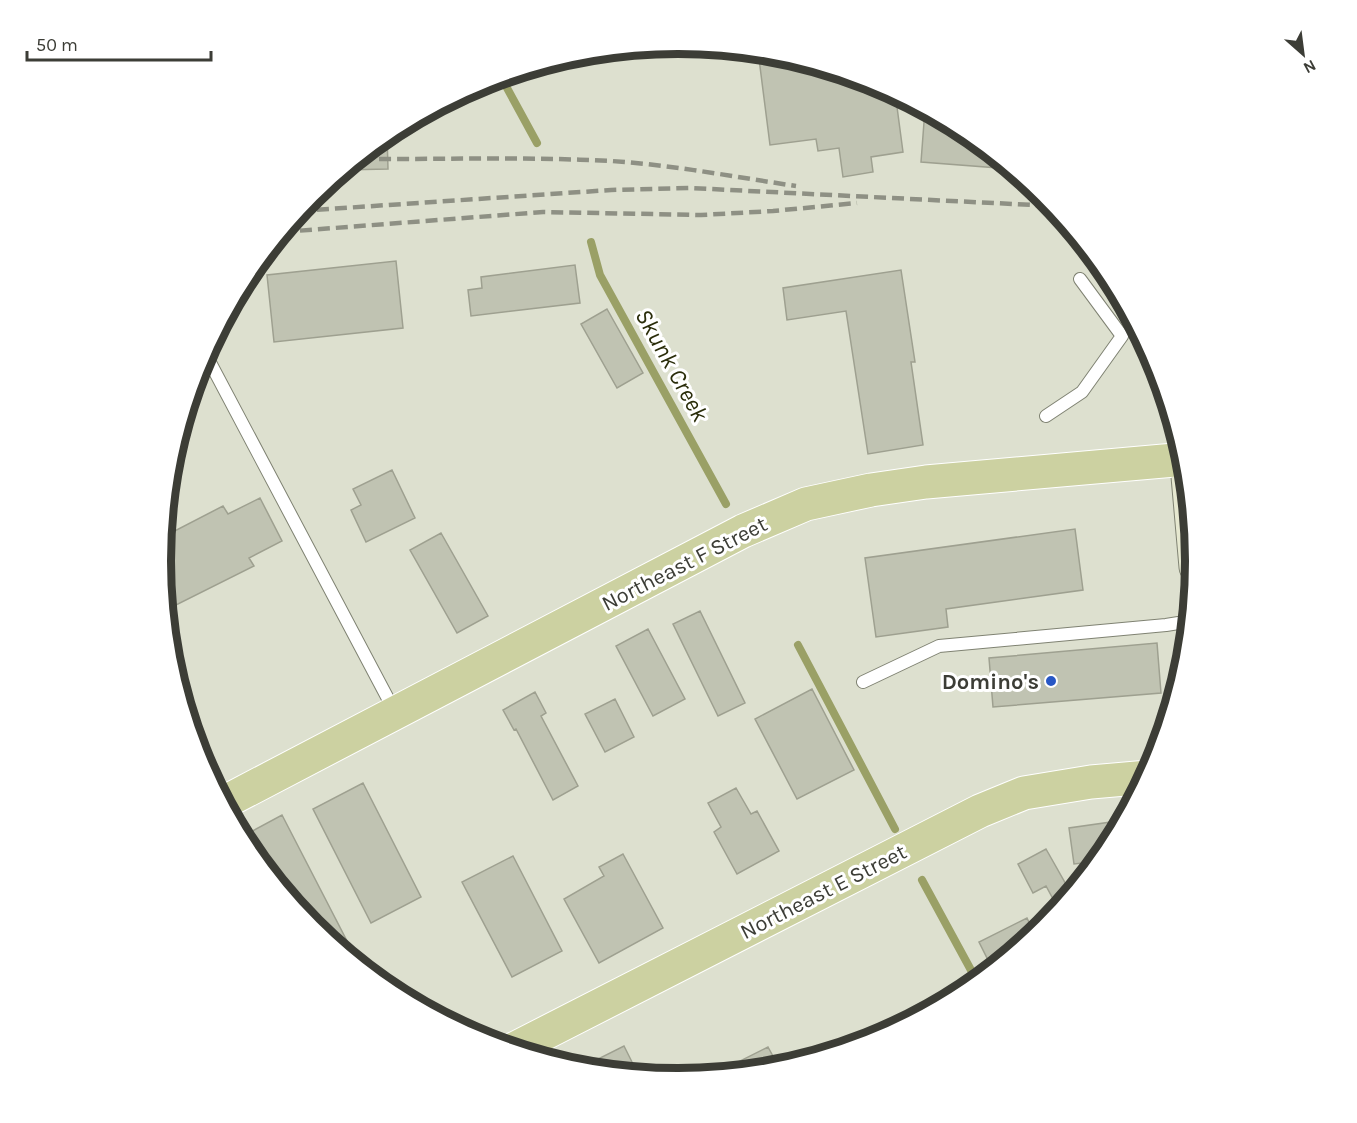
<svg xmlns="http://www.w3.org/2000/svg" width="1357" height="1123" viewBox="0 0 1357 1123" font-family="Karla,sans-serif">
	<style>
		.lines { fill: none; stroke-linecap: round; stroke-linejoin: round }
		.stream { stroke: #9aa066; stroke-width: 8 }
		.building { fill: #c0c3b2; stroke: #9ea090; stroke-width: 1.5 }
		.lane-casing { stroke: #7f8272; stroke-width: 14 }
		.secondary-casing { stroke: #7f8272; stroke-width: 35 }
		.primary-casing { stroke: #fff; stroke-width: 35 }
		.lane { stroke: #fff; stroke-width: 12 }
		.secondary { stroke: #e6e8d0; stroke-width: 33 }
		.primary { stroke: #ccd1a1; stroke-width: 33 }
		.rail { stroke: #8e9084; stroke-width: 4.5; stroke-dasharray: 12 6; stroke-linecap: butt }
		.poi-dot { fill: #2857c5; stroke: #fff; stroke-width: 2 }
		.labels { text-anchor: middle; stroke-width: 6; stroke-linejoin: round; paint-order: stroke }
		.street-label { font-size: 22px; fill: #3c3d36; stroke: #fff }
		.poi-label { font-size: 22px; font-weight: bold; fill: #3c3d36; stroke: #fff; text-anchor: end }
		.water-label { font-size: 24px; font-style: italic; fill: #2a2d0a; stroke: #fff }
		.rim { fill: none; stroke: #3c3d36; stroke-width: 8 }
	</style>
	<rect width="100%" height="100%" fill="#dde0cf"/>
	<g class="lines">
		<path class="stream" d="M501,77L537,143
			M591,242L600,275L726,504
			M798,645L895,829
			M922,880L978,983"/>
	</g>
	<path class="building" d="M758,51L780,54L877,83L895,92L903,152L871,157L873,172L843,177L839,148L818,151L816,139L770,145Z
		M925,109L967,131L1012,169L921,162Z
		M387,134L388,169L343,170Z
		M396,261L403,328L274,342L267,275Z
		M575,265L580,303L471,316L468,290L482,288L481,277Z
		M901,270L915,362H911L923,445L868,454L846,311L787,320L783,288Z
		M607,309L643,373L617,388L581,324Z
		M392,470L415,518L366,542L351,510L361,505L353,489Z
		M260,498L282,541L249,558L254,566L176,605L162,577L161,561L163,537L223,506L228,514Z
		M1075,529L1083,590L946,609L948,627L876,637L865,558Z
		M441,533L488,616L457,633L410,550Z
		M700,611L745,703L718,716L673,624Z
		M648,629L685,699L653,716L616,646Z
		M1157,643L1161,693L993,707L989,658Z
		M812,689L854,770L797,799L755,719Z
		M535,692L546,713L541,716L578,786L553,800L516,729L514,730L503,710Z
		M615,699L634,737L605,752L585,714Z
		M363,783L421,897L371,923L313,809Z
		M736,788L751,814L757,811L779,851L737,874L714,832L721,827L708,803Z
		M282,815L347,941L336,947L312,928L260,864L245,835Z
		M1125,820L1109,850L1100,861L1074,864L1069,828Z
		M1046,849L1072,895L1059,910L1046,886L1033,893L1018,864Z
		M623,854L663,928L599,963L564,899L604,876L599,867Z
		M513,856L562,951L512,977L462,882Z
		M1027,918L1035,935L993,970L979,942Z
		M624,1046L639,1076L581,1070L580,1068Z
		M768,1047L780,1069L722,1075L720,1071Z"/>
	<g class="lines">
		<defs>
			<path id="lane" d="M205,353L395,712
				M1046,416L1082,392L1122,336L1080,279
				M863,682L939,646L1166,625L1191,621"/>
			<path id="secondary" d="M1187,465L1196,567"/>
			<path id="primary" d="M223,803L743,531L806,504L871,490L926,482L1186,459
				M512,1050L980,811L1024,793L1091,782L1148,777"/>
		</defs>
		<use href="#lane" class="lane-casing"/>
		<use href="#secondary" class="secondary-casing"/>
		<use href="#primary" class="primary-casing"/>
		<use href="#lane" class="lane"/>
		<use href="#secondary" class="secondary"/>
		<use href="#primary" class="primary"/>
		<path class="rail" d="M379,159C457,159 534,157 611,161C673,165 735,177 796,186
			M299,211L611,190L690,188L1053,206
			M282,232L543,212L701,215L773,211L857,203"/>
	</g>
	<circle class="poi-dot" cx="1051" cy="681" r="6"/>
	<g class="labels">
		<g class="street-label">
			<text transform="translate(684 563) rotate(-27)" y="8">Northeast F Street</text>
			<text transform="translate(823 891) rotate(-27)" y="8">Northeast E Street</text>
		</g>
		<g class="poi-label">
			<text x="1039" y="689">Domino's</text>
		</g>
		<g class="water-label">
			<text transform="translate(672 365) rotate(61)" y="8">Skunk Creek</text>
		</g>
	</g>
	<path d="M0 0H1357V1123H0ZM171 561a507 507 0 1 1 1014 0a507 507 0 1 1-1014 0Z" fill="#fff" fill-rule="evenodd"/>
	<path class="rim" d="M171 561a507 507 0 1 1 1014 0a507 507 0 1 1-1014 0Z"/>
	<g transform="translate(1303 54) rotate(152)" stroke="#ffffff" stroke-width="4.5" paint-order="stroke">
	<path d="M0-4.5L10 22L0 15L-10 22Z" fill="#3c3d36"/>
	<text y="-9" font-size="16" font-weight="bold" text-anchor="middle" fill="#3c3d36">N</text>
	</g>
	<path d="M27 51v9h184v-9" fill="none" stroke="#3c3d36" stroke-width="3"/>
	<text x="36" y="51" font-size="18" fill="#3c3d36" stroke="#ffffff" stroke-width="4.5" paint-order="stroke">50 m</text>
</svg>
